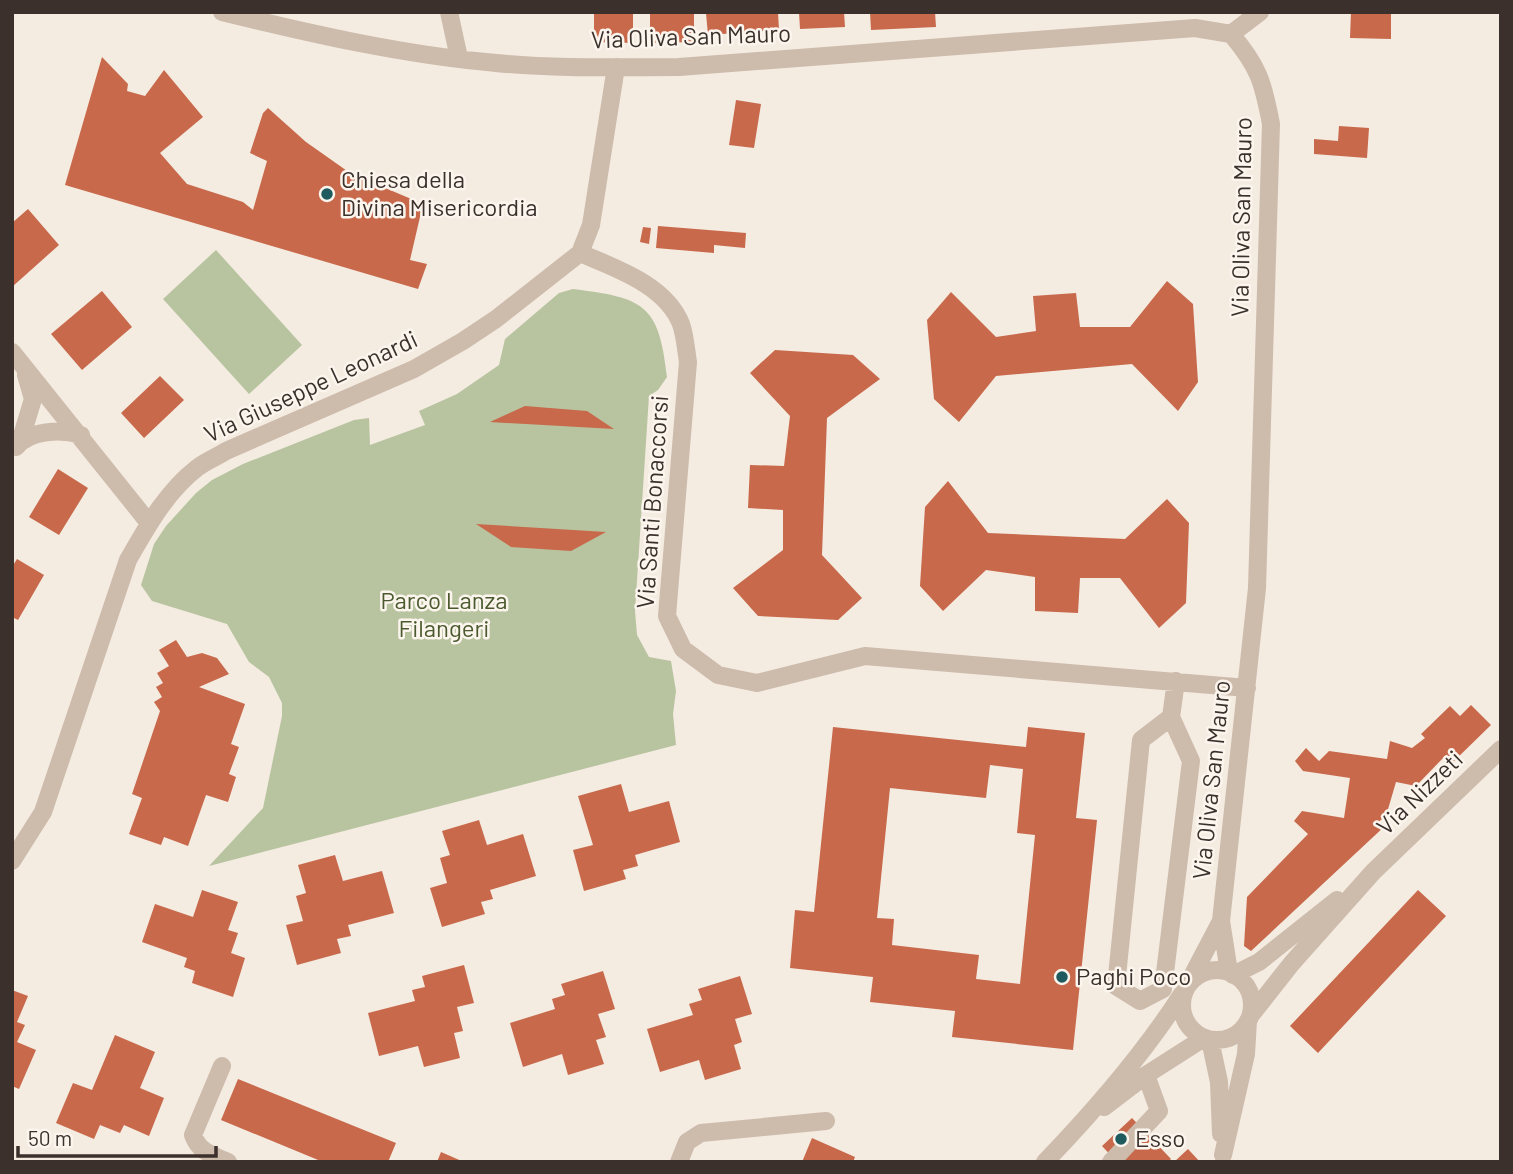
<svg xmlns="http://www.w3.org/2000/svg" width="1513" height="1174" viewBox="0 0 1513 1174" font-family="Barlow,sans-serif">
	<style>
		.green { fill: #b8c4a0 }
		.building { fill: #c8694b; fill-rule: evenodd }
		.lines { fill: none; stroke-linecap: round; stroke-linejoin: round }
		.minor { stroke: #cdbbac; stroke-width: 18 }
		.poi-dot { fill: #1f5a5e; stroke: #fbf5ee; stroke-width: 2.5 }
		.labels { text-anchor: middle; stroke-width: 5; stroke-linejoin: round; paint-order: stroke }
		.street-label { font-size: 24px; fill: #3b302b; stroke: #fbf5ee }
		.poi-label { font-size: 24px; fill: #3b302b; stroke: #fbf5ee; text-anchor: start }
		.park-label { font-size: 24px; fill: #4a5a2e; stroke: #fbf5ee }
	</style>
	<rect width="100%" height="100%" fill="#f4ebe1"/>
	<path class="green" d="M216,250L302,345L249,394L163,299Z
		M573,289C643,298 659,303 667,377L658,390L649,396L635,611L637,635L649,657L671,661L676,691L673,714L676,745L209,866L263,808L282,716V703L269,677L249,662L227,624L152,601L141,585L154,544L166,526L196,493L212,480L243,464L354,420L369,418L370,445L425,425L419,411L457,394L499,365L505,339L559,293Z"/>
	<path class="building" d="M594,12H633V43L594,42Z
		M650,12H694V42L650,43Z
		M778,12L779,30L708,35L706,13Z
		M799,12H844L845,27L800,29Z
		M870,12H935L936,27L871,30Z
		M1351,12H1391V39L1350,38Z
		M102,57L128,84L127,91L145,96L164,70L203,117L160,153L187,184L243,202L253,210L267,161L250,153L263,113L268,108L306,142L350,173L423,204L410,260L427,264L418,289L65,185Z
		M736,100L761,104L754,148L729,145Z
		M1339,126L1369,128L1367,158L1314,154V139L1338,141Z
		M28,209L59,245L12,287V223Z
		M658,226L746,233L745,248L714,245V253L656,248Z
		M643,227L651,228L649,244L640,242Z
		M1167,281L1193,304L1198,382L1178,411L1132,364L996,376L959,422L934,399L927,320L951,292L996,337L1036,331L1033,296L1076,293L1080,327H1130Z
		M102,291L132,327L82,370L51,334Z
		M775,350L853,355L880,379L827,418L822,555L862,598L838,620L758,616L733,588L783,550V510L748,508L750,465L784,466L790,416L750,373Z
		M160,376L184,400L144,438L121,413Z
		M525,406L587,411L614,429L490,422Z
		M58,469L88,488L59,535L29,517Z
		M948,481L988,533L1125,539L1167,499L1189,523L1186,603L1159,628L1120,578H1080L1078,613L1035,611V577L986,570L943,611L920,586L925,507Z
		M476,524L606,532L571,551L511,547Z
		M17,559L44,575L18,620L12,617V567Z
		M176,640L187,657L202,653L217,658L229,674L199,687L245,704L231,744L239,747L229,774L236,777L228,802L206,795L188,846L164,837L161,845L129,834L142,798L132,794L160,711L154,702L162,697L156,687L163,683L157,673L169,666L159,650Z
		M1471,705L1491,725L1451,764L1444,757L1416,786L1396,782L1386,816L1377,823L1386,825L1251,951L1244,946L1247,897L1308,834L1294,821L1302,811L1344,818L1350,778L1303,771L1295,761L1306,748L1319,761L1329,751L1387,759L1390,741L1412,748L1425,738L1421,734L1450,706L1460,716Z
		M833,727L1026,747L1028,727L1085,733L1076,818L1097,820L1073,1050L952,1037L955,1011L870,1002L873,977L790,968L795,910L814,912ZM990,765L1023,769L1017,833L1035,835L1020,984L976,979L979,955L892,945L894,919L877,918L890,788L986,798Z
		M621,784L629,812L669,801L680,842L635,855L638,866L623,870L626,879L584,891L573,850L593,845L578,796Z
		M479,820L487,845L523,834L536,876L490,890L493,899L481,902L485,914L442,927L430,888L447,883L440,858L450,855L442,831Z
		M335,855L343,881L382,871L394,913L348,925L351,936L337,939L341,953L297,965L286,925L303,921L296,896L306,893L298,865Z
		M202,890L238,902L228,930L238,933L231,953L245,958L233,997L192,983L195,971L184,967L187,958L142,942L155,904L193,917Z
		M1418,890L1446,916L1318,1053L1290,1026Z
		M464,965L474,1003L457,1007L463,1031L454,1033L460,1058L424,1067L418,1046L379,1056L368,1013L415,1001L412,990L425,987L422,976Z
		M603,971L615,1009L598,1014L606,1037L596,1040L604,1064L568,1075L562,1054L523,1067L510,1023L555,1009L552,999L565,995L561,984Z
		M740,976L752,1014L735,1019L742,1042L734,1045L741,1069L705,1080L699,1060L660,1072L647,1029L693,1015L689,1004L702,1000L698,989Z
		M12,990L28,996L17,1022L25,1025L17,1042L36,1050L19,1089L12,1086Z
		M115,1035L155,1052L140,1088L164,1098L149,1136L124,1125L120,1133L100,1125L94,1139L56,1123L73,1083L92,1090Z
		M238,1079L396,1143L388,1162H323L221,1120Z
		M1132,1118L1171,1159L1168,1162H1117L1102,1146Z
		M812,1138L855,1157L853,1162H802Z
		M1188,1149L1200,1162H1174Z
		M441,1152L464,1162H437Z"/>
	<g class="lines">
		<path class="minor" d="M222,12C312,34 404,55 496,63C557,69 618,67 679,67L1195,28L1231,34C1259,67 1263,82 1271,124L1257,588L1221,921L1229,972
			M449,12L459,58
			M1231,34L1260,12
			M580,253C615,268 666,285 681,324C685,335 686,350 688,362L667,616L683,649L718,675L757,683L865,656L1247,688
			M12,352L149,523
			M20,442L33,399L26,375
			M16,447C30,430 61,429 81,435
			M1171,717L1141,740L1116,986L1140,1001L1163,989L1191,761L1171,717L1176,681
			M12,861L43,812L128,560C147,527 166,492 197,468C206,461 217,457 226,451L414,369L463,341L496,319L580,253L591,225L616,67
			M1182 1005a35 35 0 1 1 70 0a35 35 0 1 1-70 0Z
			M1233,975L1259,962L1337,900
			M1190,980L1221,921
			M1251,1015L1292,963L1373,872L1501,749
			M1210,1040L1219,1082L1221,1134
			M222,1066L193,1135C199,1152 212,1155 228,1162
			M1104,1107L1146,1075L1204,1038
			M1223,1155L1246,1054L1248,1021
			M679,1162L687,1142L701,1133L826,1121
			M1045,1162C1095,1110 1143,1055 1182,994
			M1111,1162L1159,1111L1146,1075"/>
	</g>
	<g class="poi-dot">
		<circle cx="327" cy="194" r="7"/>
		<circle cx="1062" cy="977" r="7"/>
		<circle cx="1121" cy="1139" r="7"/>
	</g>
	<g class="labels">
		<g class="street-label">
			<text transform="translate(691 37) rotate(-2)" y="8">Via Oliva San Mauro</text>
			<text transform="translate(1242 217) rotate(-89)" y="8">Via Oliva San Mauro</text>
			<text transform="translate(311 387) rotate(-25)" y="8">Via Giuseppe Leonardi</text>
			<text transform="translate(653 502) rotate(-86)" y="8">Via Santi Bonaccorsi</text>
			<text transform="translate(1212 780) rotate(-84)" y="8">Via Oliva San Mauro</text>
			<text transform="translate(1420 793) rotate(-44)" y="8">Via Nizzeti</text>
		</g>
		<g class="poi-label">
			<text x="341" y="188">Chiesa della<tspan x="341" dy="28">Divina Misericordia</tspan></text>
			<text x="1076" y="985">Paghi Poco</text>
			<text x="1135" y="1147">Esso</text>
		</g>
		<g class="park-label">
			<text x="444" y="609">Parco Lanza<tspan x="444" dy="28">Filangeri</tspan></text>
		</g>
	</g>
	<rect width="1513" height="1174" fill="none" stroke="#3b302b" stroke-width="28"/>
	<path d="M18 1146v10h198v-10" fill="none" stroke="#3b302b" stroke-width="3.5"/>
	<text x="28" y="1146" font-size="21" fill="#3b302b" stroke="#fbf5ee" stroke-width="5" paint-order="stroke">50 m</text>
</svg>
